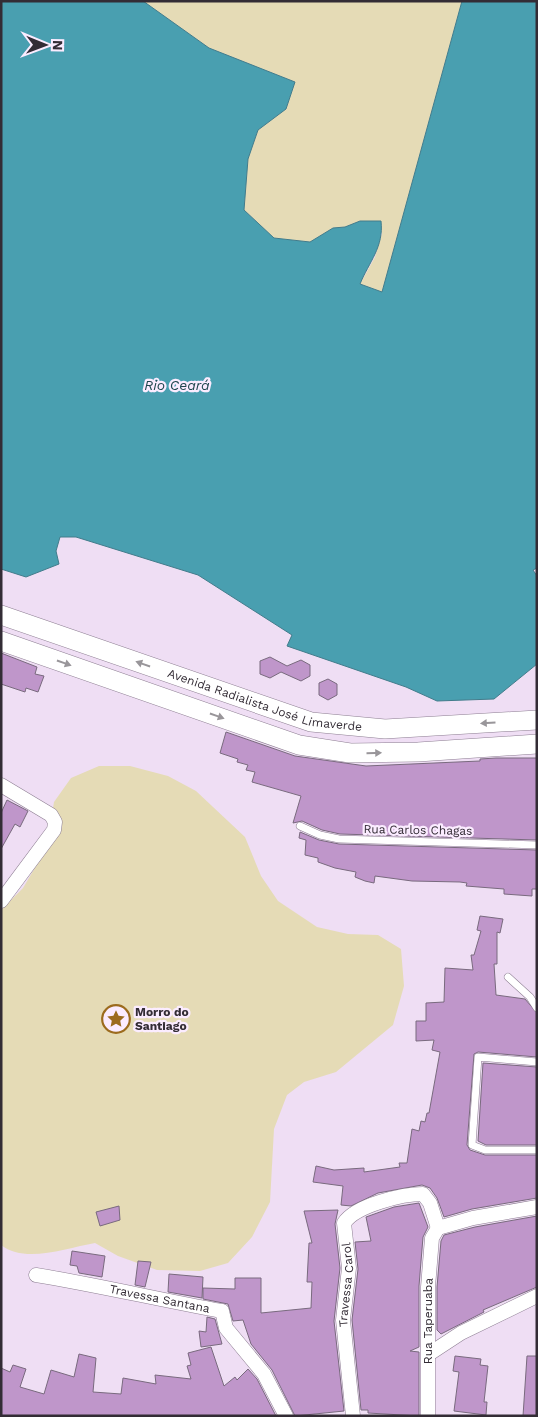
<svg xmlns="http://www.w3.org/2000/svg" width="538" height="1417" viewBox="0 0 538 1417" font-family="'Work Sans',sans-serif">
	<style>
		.sand { fill: #e5dbb6 }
		.water { fill: #499fb0; stroke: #427c8b }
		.building { fill: #bf96ca; stroke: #796a7e }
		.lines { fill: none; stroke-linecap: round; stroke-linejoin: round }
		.service-casing { stroke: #8d7e92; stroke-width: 8 }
		.minor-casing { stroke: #8d7e92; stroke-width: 15 }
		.secondary-casing { stroke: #8d7e92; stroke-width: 20 }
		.service { stroke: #fff; stroke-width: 7 }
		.minor { stroke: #fff; stroke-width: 14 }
		.secondary { stroke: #fff; stroke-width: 19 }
		.oneway { fill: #99969a }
		.labels { text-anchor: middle; stroke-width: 4.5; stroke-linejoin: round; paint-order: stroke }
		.street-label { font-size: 12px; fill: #332c35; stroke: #fbecff }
		.poi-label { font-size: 12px; font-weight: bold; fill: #332c35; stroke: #fbecff; text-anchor: start }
		.water-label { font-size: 14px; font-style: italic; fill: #1e454d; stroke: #fbecff }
	</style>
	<rect width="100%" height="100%" fill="#efdef4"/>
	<path class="sand" d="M143,1H462L382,292L360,284L375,257L382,233L360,221L345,227L333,228L310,242L274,238L244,210L248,159L258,130L286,109L295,82L209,48Z
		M99,766H130L168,776L196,791L245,837L261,876L278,901L317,927L348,934L378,935L401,949L404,986L393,1025L336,1072L304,1082L287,1095L274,1129L270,1202L252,1237L228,1263L200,1271L157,1270L118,1256L95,1243C66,1248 25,1264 1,1245V910L23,888L46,849L54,802L71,778Z"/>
	<path class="water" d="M1,1H143L209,48L295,82L286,109L258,130L248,159L244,210L274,238L310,242L333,228L345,227L360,221H381C384,247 369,262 360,284L382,292L462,1H537V568L533,570L537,576V664L494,699L437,701L406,687L287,646L292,635L198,575L76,537H60L56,551L59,564L26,577L1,569Z"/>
	<path class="building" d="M1,653L37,667L35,674L44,676L38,692L26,688L25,692L1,684Z
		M270,657L287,666L301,660L310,665V676L301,681L281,672L270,678L260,674V661Z
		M328,679L337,684V695L328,700L319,695V683Z
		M226,732L295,756L366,766L480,761V759L496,758H537V840L340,834L322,830L302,821L293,823L301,796L252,782L255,772L246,770L248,765L237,762L238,759L220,753Z
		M7,800L28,811L20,827L15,824L1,849V813Z
		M300,832L319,840L339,844L537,850V889H532V896L504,894V889L466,886L467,883L460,882L412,881L375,876L374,883L365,881L355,877L356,872L335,868L318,862V858L305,855L306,840L299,838Z
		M480,916L503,919L500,933L497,932V964H494L496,995L525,999L537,1013V1057L478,1052L474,1054L467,1145L470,1150L485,1155H537V1198L472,1209L444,1217L437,1198L430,1188L422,1185L378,1193L351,1206L341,1205L343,1186L313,1182L316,1166L334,1170L364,1168V1172L400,1167L399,1163H407L412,1129L419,1131L421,1121L425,1122L427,1113H429L440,1052L432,1050L434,1040L416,1041V1021H426V1003L444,1002L445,968L473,970L471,955H474L481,931L477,930Z
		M483,1063L537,1067V1145H486L478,1141Z
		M419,1203L428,1227L423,1237L419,1286V1347L410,1351L419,1352V1416L368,1413V1410H361L352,1320L358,1269L355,1242L371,1241L366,1217L394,1207Z
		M119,1206L120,1220L100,1226L96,1212Z
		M338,1210L335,1224L340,1268L334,1321L344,1411L295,1416L272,1370L251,1344L243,1320L233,1321L228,1304L203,1299V1288L235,1289V1278H261V1313L311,1308L312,1282H307L309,1243H312L304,1211Z
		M537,1216V1287L483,1310L484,1312L441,1334L437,1330V1287L441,1241L444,1235L475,1227Z
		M72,1251L105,1256L102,1277L79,1273L77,1266L70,1265Z
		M138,1261L151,1262L145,1287L135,1285Z
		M169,1274L203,1277L202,1298L168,1292Z
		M207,1317L215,1319L222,1344L201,1347L199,1331L206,1332Z
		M211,1347L224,1386L235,1377L237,1380L248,1369L257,1379L276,1416H1V1368L10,1372L13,1365L26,1369L20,1387L44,1394L51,1370L74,1377L79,1354L96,1358L93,1392L121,1394L123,1378L156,1384L155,1375L191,1379L187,1366L191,1365L188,1353Z
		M455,1356L481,1359L480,1365L488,1366L484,1402H487L486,1415L454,1411L459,1372L453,1371Z
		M527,1356H537V1416H523Z"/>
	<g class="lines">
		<defs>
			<path id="service" d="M300,826L320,835L339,839L537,845
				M508,977L530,997L537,1008
				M537,1062L478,1057L472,1145L485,1150H537"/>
			<g id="minor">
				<path d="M1,785L51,815L55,822L54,830L1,901"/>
				<path d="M438,1228L473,1218L537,1207"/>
				<path id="s1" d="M36,1275C98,1285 160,1300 222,1311L226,1328L264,1374L286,1416"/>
				<path d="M429,1354L461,1333L537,1296"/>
				<path id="s2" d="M353,1416L343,1320L349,1268L344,1223C356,1205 403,1194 423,1194L430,1203L438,1228"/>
				<path id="s3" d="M428,1416V1287L432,1238L438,1228"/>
			</g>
			<g id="secondary">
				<path id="s4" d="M1,615L311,722L385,729L537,720"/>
				<path d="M1,641L299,745L350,753L418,752L537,744"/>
			</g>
		</defs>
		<use href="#service" class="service-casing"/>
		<use href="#minor" class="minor-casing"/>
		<use href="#secondary" class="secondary-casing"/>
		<use href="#service" class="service"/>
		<use href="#minor" class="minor"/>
		<use href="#secondary" class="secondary"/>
	</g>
	<defs><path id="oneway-solid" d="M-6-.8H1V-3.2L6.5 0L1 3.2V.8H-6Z" transform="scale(1.25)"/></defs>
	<g class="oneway">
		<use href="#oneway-solid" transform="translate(64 663) rotate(19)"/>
		<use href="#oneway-solid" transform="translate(143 664) rotate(-161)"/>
		<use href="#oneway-solid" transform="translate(217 716) rotate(19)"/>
		<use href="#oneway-solid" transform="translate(488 723) rotate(177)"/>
		<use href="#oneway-solid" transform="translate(374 753) rotate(-1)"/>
	</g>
	<defs>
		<symbol id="sight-ring" viewBox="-11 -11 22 22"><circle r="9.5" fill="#fbecff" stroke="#9c6b1e" stroke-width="1.5"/><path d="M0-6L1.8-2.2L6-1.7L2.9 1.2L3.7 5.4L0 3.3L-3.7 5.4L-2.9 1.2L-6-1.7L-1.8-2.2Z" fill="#9c6b1e"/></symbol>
	</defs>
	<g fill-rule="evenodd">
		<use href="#sight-ring" x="100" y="1003" width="32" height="32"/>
	</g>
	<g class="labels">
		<g class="street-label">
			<text dy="4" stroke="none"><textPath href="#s4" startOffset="278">Avenida Radialista José Limaverde</textPath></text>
			<text transform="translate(418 830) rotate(1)" y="4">Rua Carlos Chagas</text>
			<text dy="4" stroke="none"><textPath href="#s2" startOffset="132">Travessa Carol</textPath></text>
			<text dy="4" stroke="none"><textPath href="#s1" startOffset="126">Travessa Santana</textPath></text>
			<text dy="4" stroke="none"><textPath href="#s3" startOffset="95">Rua Taperuaba</textPath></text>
		</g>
		<g class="poi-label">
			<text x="135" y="1016">Morro do<tspan x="135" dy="14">Santiago</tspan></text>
		</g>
		<g class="water-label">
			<text x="177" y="390">Rio Ceará</text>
		</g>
	</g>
	<rect width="538" height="1417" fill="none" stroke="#332c35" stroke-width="5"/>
	<g transform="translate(45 45) rotate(91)" stroke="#fbecff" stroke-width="4" paint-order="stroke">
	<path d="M0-4L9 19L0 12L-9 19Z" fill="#332c35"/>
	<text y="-8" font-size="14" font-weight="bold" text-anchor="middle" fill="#332c35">N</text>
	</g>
</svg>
